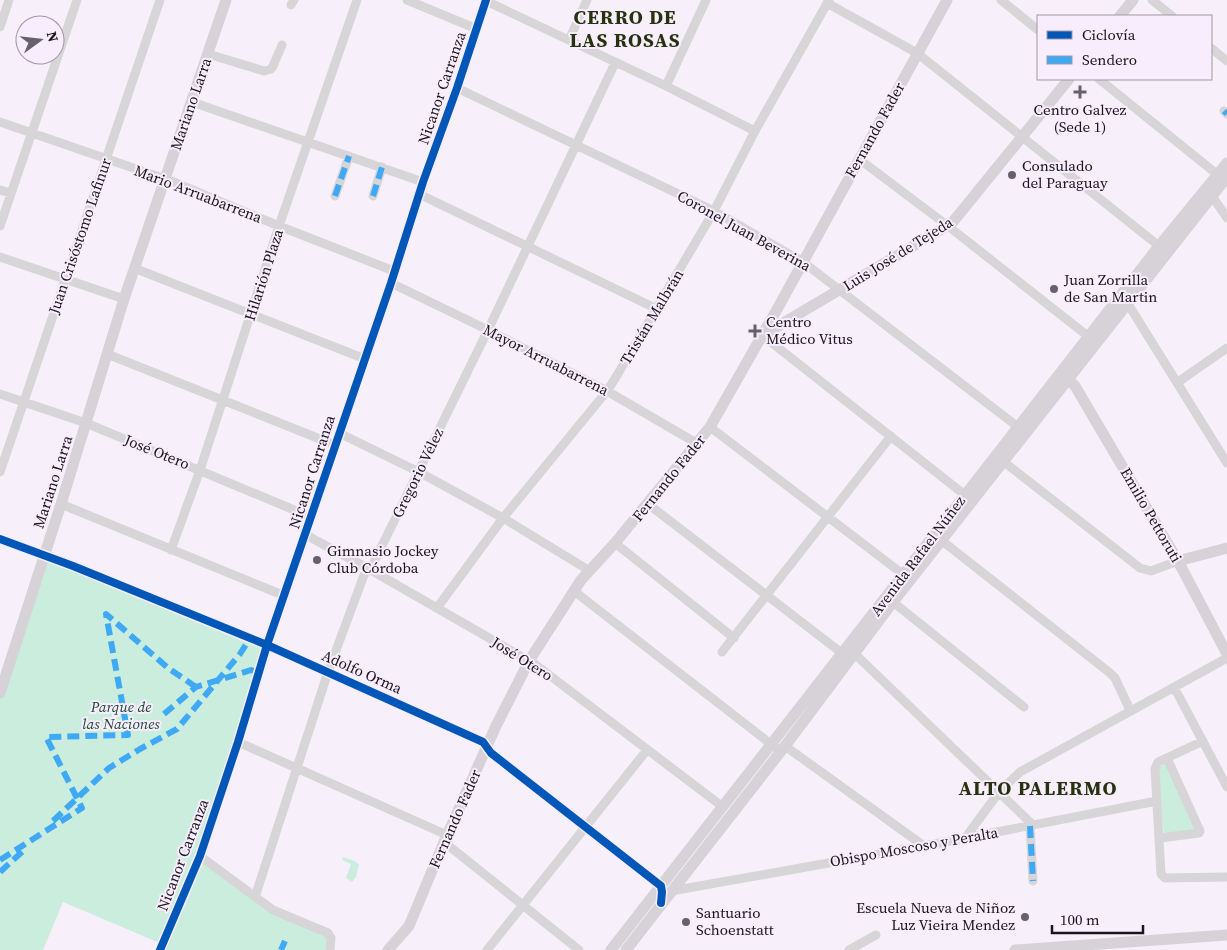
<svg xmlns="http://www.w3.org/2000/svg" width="1227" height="950" viewBox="0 0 1227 950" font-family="'Source Serif 4',serif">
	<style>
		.green { fill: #caedde }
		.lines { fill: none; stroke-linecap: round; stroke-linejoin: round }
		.minor { stroke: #d7d5d7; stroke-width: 9 }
		.major { stroke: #d6d2d8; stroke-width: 11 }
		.quiet { stroke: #3fa9f5; stroke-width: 6; stroke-dasharray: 12 6; stroke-linecap: butt }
		.cycleway-casing { stroke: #f8edfd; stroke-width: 11 }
		.cycleway { stroke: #0057b8; stroke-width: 8 }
		.poi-dot { fill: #676269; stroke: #f8edfd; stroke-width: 2 }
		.labels { text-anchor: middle; stroke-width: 4; stroke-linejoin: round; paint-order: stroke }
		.street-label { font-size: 15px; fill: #19151b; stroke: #f8edfd }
		.poi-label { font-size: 15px; fill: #19151b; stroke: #f8edfd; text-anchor: start }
		.park-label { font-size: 15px; font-style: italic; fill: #1b4935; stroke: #f8edfd }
		.district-label { font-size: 20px; font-weight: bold; letter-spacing: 1px; fill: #26320d; stroke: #f8edfd }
	</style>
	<rect width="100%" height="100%" fill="#f7f0fa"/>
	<path class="green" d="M44,556L267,645L200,856L273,910L331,938L330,950H160L162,944L63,902L43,950H0V693Z
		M1166,760L1197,830L1164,836L1158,770Z
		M343,857L355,861L359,865L356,877L352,882L346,878L351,864L342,860Z"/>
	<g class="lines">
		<path class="minor" d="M407,0L477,29
			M1001,0L1038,30
			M1152,0L1172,16
			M486,1L666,86L755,131
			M827,3L917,53L1159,246
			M291,5L294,0
			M0,27L9,0
			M569,40L587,0
			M1211,48L1227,61
			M208,54L264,71L271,69L273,66L282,45
			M1099,79L1218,175
			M666,86L706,0
			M457,88L714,211L803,262L1018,427L1020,433
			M192,102L423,182
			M1224,111L1227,114
			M0,122L171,181L279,226L394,271
			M859,159L948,226L1089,337
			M0,190L11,193
			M1211,191L1212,196L1227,218
			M419,194L657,309
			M335,196L349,156
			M373,196L382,167
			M0,226L77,0
			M0,257L124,299
			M134,268L365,359
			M391,283L488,330L607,391L698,444
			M1128,304L1227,463
			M762,335L965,495
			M107,354L335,445
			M1178,382L1227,348
			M0,394L86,423L311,517
			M710,427L904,575
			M339,433L419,472L503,518L590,571
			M1004,462L1140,568L1151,571L1178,561
			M0,472L160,0
			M61,504L285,596
			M648,504L843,654
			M306,535L369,569L536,665L723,807
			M0,539L73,566L267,645L483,742L491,753L661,886L662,890
			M941,540L1110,673L1115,678L1130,710
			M615,543L734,638
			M171,550L200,470L279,226L357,0
			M574,591L776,748
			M893,602L1024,707
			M437,608L503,518L607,391L616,377L714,211L755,131L829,0
			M722,652L891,436
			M855,654L1033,825
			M1174,687L1227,787
			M1203,741L1158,762L1155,769L1161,874L1165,878L1227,877
			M238,742L447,835
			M785,746L924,846
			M1030,826L1033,881
			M966,837L999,792L1020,772L1227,658
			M1160,838L1199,833L1200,831L1167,758
			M444,842L579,950
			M200,856L273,910L328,933L331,938L330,950
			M671,891L924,846L1157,801
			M255,897L328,672L364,575L373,564L488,330L615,63
			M160,950L200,856L238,742L267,645L391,283L423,182L457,88L486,0
			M487,950L647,750
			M849,950L876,935"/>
		<path class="major" d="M1120,16L1133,0
			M763,335L952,223L1069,79
			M1063,378L1069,380L1075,386L1178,561L1227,654
			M1178,561L1227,548
			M0,693L61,504L124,299L226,0
			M388,950L409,926L444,842L496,726L529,661L581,580L615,543L710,427L780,304L947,0
			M611,950L1159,246L1227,163
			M626,950L785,746L893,602L1227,177
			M1015,950L1227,935"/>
		<path class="quiet" d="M1224,111L1227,114
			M335,196L349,156
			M373,196L382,167
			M164,714L196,687L251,670L259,673
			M53,821L109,768L140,749L177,729L240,654L250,638
			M1030,826L1033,881
			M0,860L82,808L46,737L128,735L106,614L168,668L196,687
			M0,872L23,851
			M281,950L285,941"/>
		<defs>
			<path id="cycleway" d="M0,539L73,566L267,645L483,742L491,753L661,886L662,892L661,903
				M160,950L200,856L238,742L267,645L391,283L423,182L457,88L486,0"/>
		</defs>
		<use href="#cycleway" class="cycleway-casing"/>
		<use href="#cycleway" class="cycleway"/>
	</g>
	<g class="poi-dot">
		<path d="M1077.5 84.5h5v5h5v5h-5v5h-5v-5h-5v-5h5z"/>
		<circle cx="1012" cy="175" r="5"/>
		<circle cx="1054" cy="289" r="5"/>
		<path d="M752.5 323.5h5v5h5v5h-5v5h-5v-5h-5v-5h5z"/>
		<circle cx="317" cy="560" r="5"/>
		<circle cx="1025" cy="917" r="5"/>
		<circle cx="686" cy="922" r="5"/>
	</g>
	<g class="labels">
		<g class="street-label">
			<text transform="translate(442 88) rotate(-71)" y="5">Nicanor Carranza</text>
			<text transform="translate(191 104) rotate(-71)" y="5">Mariano Larra</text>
			<text transform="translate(875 130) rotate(-61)" y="5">Fernando Fader</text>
			<text transform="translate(198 194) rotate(21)" y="5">Mario Arruabarrena</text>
			<text transform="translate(744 231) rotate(29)" y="5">Coronel Juan Beverina</text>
			<text transform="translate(80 236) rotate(-71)" y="5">Juan Crisóstomo Lafinur</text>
			<text transform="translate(898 254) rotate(-32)" y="5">Luis José de Tejeda</text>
			<text transform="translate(264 275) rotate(-72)" y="5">Hilarión Plaza</text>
			<text transform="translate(652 317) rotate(-59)" y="5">Tristán Malbrán</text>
			<text transform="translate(546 360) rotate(27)" y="5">Mayor Arruabarrena</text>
			<text transform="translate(157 452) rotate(22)" y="5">José Otero</text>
			<text transform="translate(312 472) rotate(-72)" y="5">Nicanor Carranza</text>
			<text transform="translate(418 473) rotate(-64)" y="5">Gregorio Vélez</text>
			<text transform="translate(669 478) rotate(-51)" y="5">Fernando Fader</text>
			<text transform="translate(53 482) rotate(-72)" y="5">Mariano Larra</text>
			<text transform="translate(1151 515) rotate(60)" y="5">Emilio Pettoruti</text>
			<text transform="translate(918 556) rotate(-53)" y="5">Avenida Rafael Núñez</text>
			<text transform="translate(522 659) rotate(32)" y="5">José Otero</text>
			<text transform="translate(362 672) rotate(24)" y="5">Adolfo Orma</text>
			<text transform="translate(455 819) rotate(-66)" y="5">Fernando Fader</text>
			<text transform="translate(914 847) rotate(-10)" y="5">Obispo Moscoso y Peralta</text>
			<text transform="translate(183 855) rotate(-69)" y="5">Nicanor Carranza</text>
		</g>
		<g class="poi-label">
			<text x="1080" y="115" text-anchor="middle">Centro Galvez<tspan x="1080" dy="17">(Sede 1)</tspan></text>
			<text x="1022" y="171">Consulado<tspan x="1022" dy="17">del Paraguay</tspan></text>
			<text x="1064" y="285">Juan Zorrilla<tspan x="1064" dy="17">de San Martin</tspan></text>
			<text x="766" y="327">Centro<tspan x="766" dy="17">Médico Vitus</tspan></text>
			<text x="327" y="556">Gimnasio Jockey<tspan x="327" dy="17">Club Córdoba</tspan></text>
			<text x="1015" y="913" text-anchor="end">Escuela Nueva de Niñoz<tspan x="1015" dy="17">Luz Vieira Mendez</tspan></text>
			<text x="696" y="918">Santuario<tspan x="696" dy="17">Schoenstatt</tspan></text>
		</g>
		<g class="park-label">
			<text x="121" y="712">Parque de<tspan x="121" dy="17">las Naciones</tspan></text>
		</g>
		<g class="district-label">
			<text x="625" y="24">CERRO DE<tspan x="625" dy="23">LAS ROSAS</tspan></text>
			<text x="1038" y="795">ALTO PALERMO</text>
		</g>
	</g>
	<rect x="1037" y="15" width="175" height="65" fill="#f8edfd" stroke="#9f97a3"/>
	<rect x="1047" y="31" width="25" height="8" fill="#0057b8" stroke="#9f97a3"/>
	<text x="1082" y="40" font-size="15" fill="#19151b">Ciclovía</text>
	<rect x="1047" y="56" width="25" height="8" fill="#3fa9f5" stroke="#9f97a3"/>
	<text x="1082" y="65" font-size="15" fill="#19151b">Sendero</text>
	<g transform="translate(40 40) rotate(75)"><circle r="24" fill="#f8edfd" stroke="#9f97a3"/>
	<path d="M0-4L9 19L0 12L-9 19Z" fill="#676269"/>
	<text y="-8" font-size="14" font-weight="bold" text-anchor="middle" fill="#19151b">N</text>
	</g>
	<path d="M1052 925v8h91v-8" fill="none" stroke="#19151b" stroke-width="2.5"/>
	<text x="1060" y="925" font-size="15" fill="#19151b" stroke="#f8edfd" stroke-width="4" paint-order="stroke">100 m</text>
</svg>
